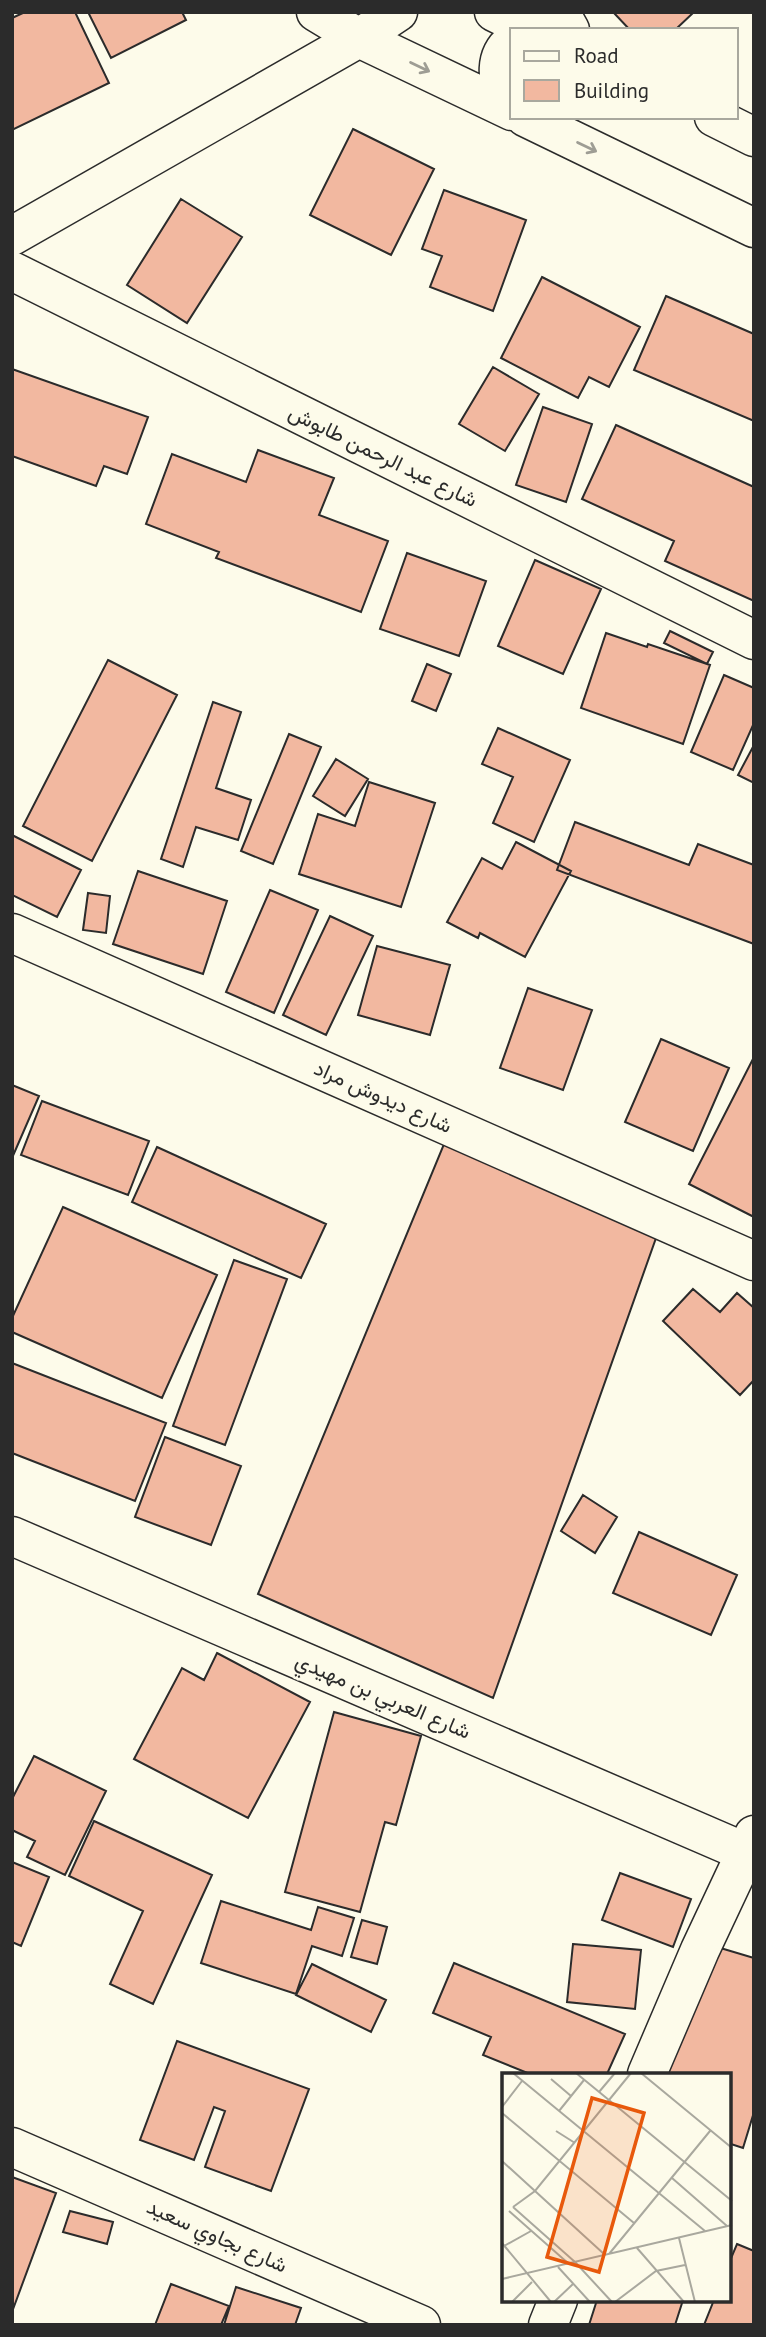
<svg xmlns="http://www.w3.org/2000/svg" width="766" height="2337" viewBox="0 0 766 2337" font-family="'PT Sans',Vazirmatn,sans-serif">
	<style>
		.building { fill: #f2b8a0; stroke: #2b2b2b; stroke-width: 2 }
		.lines { fill: none; stroke-linecap: round; stroke-linejoin: round }
		.minor-casing { stroke: #2b2b2b; stroke-width: 41 }
		.major-casing { stroke: #2b2b2b; stroke-width: 41 }
		.minor { stroke: #fdfbea; stroke-width: 38 }
		.major { stroke: #fdfbea; stroke-width: 38 }
		.oneway { stroke: #9e9d94 }
		.labels { text-anchor: middle; stroke-width: 5; stroke-linejoin: round; paint-order: stroke }
		.street-label { font-size: 21px; fill: #2b2b2b; stroke: #fdfbea }
		.inset-road { fill: none; stroke: #a9a89e; stroke-width: 2 }
		.view { fill: #e8590c; fill-opacity: 0.15; stroke: #e8590c; stroke-width: 3.5 }
		.inset-edge { fill: none; stroke: #2b2b2b; stroke-width: 3.5 }
	</style>
	<rect width="100%" height="100%" fill="#fdfbea"/>
	<path class="building" d="M25,12H75L109,83L12,130V18Z
		M88,12H182L186,20L111,58Z
		M613,12H694L675,30H630Z
		M353,129L434,169L391,255L310,215Z
		M444,190L526,220L493,311L430,287L442,256L422,249Z
		M181,199L242,237L187,323L127,285Z
		M542,277L640,327L609,387L589,377L578,398L501,358Z
		M666,296L754,334V421L634,370Z
		M493,367L539,394L505,451L459,424Z
		M12,369L148,417L127,474L104,466L96,486L12,456Z
		M543,407L592,424L566,502L516,485Z
		M616,425L754,487V601L665,561L674,541L582,499Z
		M258,450L334,478L319,515L388,541L361,612L216,558L219,552L146,524L172,454L246,482Z
		M407,553L486,581L459,656L380,629Z
		M535,560L601,589L563,674L498,646Z
		M670,631L713,652L707,664L664,643Z
		M606,633L647,647L648,644L710,665L683,744L581,708Z
		M108,660L177,695L92,861L23,826Z
		M427,664L451,674L436,711L412,701Z
		M724,675L754,688V723L733,770L691,752Z
		M213,702L241,712L216,788L251,800L238,840L196,827L183,867L161,859Z
		M498,728L570,760L534,842L493,823L513,777L482,764Z
		M289,734L321,747L273,864L241,851Z
		M754,745V783L738,775Z
		M336,759L368,779L345,816L313,796Z
		M369,782L435,803L401,907L299,874L318,814L355,826Z
		M575,822L689,865L698,844L754,865V944L557,870Z
		M12,835L81,870L57,917L12,895Z
		M516,842L571,871L525,957L480,933L478,938L447,922L482,858L502,869Z
		M138,871L227,901L203,974L113,944Z
		M270,890L318,910L274,1013L226,992Z
		M88,893L110,896L106,933L83,930Z
		M330,916L373,936L326,1035L283,1015Z
		M377,946L450,965L430,1035L358,1015Z
		M528,988L592,1010L563,1090L500,1068Z
		M661,1039L729,1068L693,1151L625,1122Z
		M754,1057V1217L689,1184Z
		M12,1085L39,1096L12,1158Z
		M42,1101L149,1141L128,1195L21,1155Z
		M444,1144L656,1238L493,1698L258,1594Z
		M157,1147L326,1224L301,1278L132,1202Z
		M63,1207L217,1275L162,1398L12,1332V1318Z
		M234,1260L287,1279L225,1445L173,1426Z
		M693,1289L720,1312L737,1293L754,1308V1380L740,1395L663,1321Z
		M12,1363L166,1423L135,1501L12,1453Z
		M165,1437L241,1466L211,1545L135,1517Z
		M583,1495L617,1517L595,1553L561,1531Z
		M639,1532L737,1575L711,1635L613,1593Z
		M217,1653L310,1702L248,1818L134,1759L182,1668L204,1680Z
		M334,1712L421,1736L396,1825L385,1822L360,1912L285,1892Z
		M34,1756L106,1791L65,1875L27,1857L35,1841L12,1830V1799Z
		M94,1821L212,1875L153,2004L110,1984L143,1911L69,1876Z
		M12,1862L49,1877L21,1946L12,1942Z
		M620,1873L691,1899L673,1947L602,1920Z
		M221,1901L311,1930L318,1907L354,1918L342,1956L312,1946L296,1994L201,1963Z
		M362,1920L387,1927L377,1964L351,1957Z
		M573,1944L641,1950L635,2009L567,2002Z
		M707,1944L754,1958V2112L743,2148L731,2144L729,2149V2074H666Z
		M454,1963L625,2034L607,2074H530L483,2055L491,2037L433,2013Z
		M312,1964L386,2000L371,2032L296,1995Z
		M177,2041L309,2089L271,2191L205,2167L225,2111L214,2107L194,2160L140,2140Z
		M12,2177L56,2193L12,2312Z
		M70,2211L113,2222L107,2244L63,2232Z
		M737,2244L754,2251V2325H704L714,2300H729V2263Z
		M171,2284L229,2306L221,2325H155Z
		M236,2287L301,2308L295,2325H224Z
		M597,2300H683L675,2325H589Z"/>
	<g class="lines">
		<defs>
			<path id="minor" d="M316,12L359,38
				M12,271L754,640
				M12,933L754,1261
				M12,1536L754,1856
				M647,2074L700,1950L754,1835
				M12,2147L421,2325
				M548,2325L558,2300"/>
			<path id="major" d="M494,12L531,30
				M560,12L570,30
				M359,38L512,111
				M505,107C500,84 491,59 512,42
				M525,117L754,228
				M714,117L754,137
				M12,236L359,38L398,12"/>
		</defs>
		<use href="#minor" class="minor-casing"/>
		<use href="#major" class="major-casing"/>
		<use href="#minor" class="minor"/>
		<use href="#major" class="major"/>
	</g>
	<defs><path id="oneway-shaft" d="M-6 0H5M1.5-3L5.5 0L1.5 3" fill="none" stroke-width="1.6" stroke-linecap="round" stroke-linejoin="round" transform="scale(1.75)"/></defs>
	<g class="oneway">
		<use href="#oneway-shaft" transform="translate(420 67) rotate(26)"/>
		<use href="#oneway-shaft" transform="translate(587 147) rotate(26)"/>
	</g>
	<g class="labels">
		<g class="street-label">
			<text transform="translate(383 456) rotate(26)" y="7">شارع عبد الرحمن طابوش</text>
			<text transform="translate(383 1097) rotate(24)" y="7">شارع ديدوش مراد</text>
			<text transform="translate(383 1696) rotate(23)" y="7">شارع العربي بن مهيدي</text>
			<text transform="translate(217 2236) rotate(24)" y="7">شارع بجاوي سعيد</text>
		</g>
	</g>
	<g transform="translate(502 2073)">
		<rect width="229" height="229" fill="#fdfbea"/>
		<path class="inset-road" d="M11,0L203,158M74,0L230,128M139,0L230,75M49,6L69,23M97,19L113,0M0,34L20,8M57,38L82,7M0,40L132,150M54,58L73,70M0,88L102,181M170,105L225,153M11,134L33,118L129,0M11,134L73,189M7,138L67,191M177,165L193,229M0,170L49,229M2,173L29,158M135,175L182,229M107,181L208,58M73,189L110,229M56,194L88,229M0,206L230,152M10,229L30,209M52,229L71,211M113,229L154,198L183,192"/>
		<path class="view" d="M90,25L142,40L97,199L45,184Z"/>
		<rect width="229" height="229" class="inset-edge"/>
	</g>
	<rect width="766" height="2337" fill="none" stroke="#2b2b2b" stroke-width="28"/>
	<rect x="510" y="28" width="228" height="91" fill="#fdfbea" stroke="#a9a89e" stroke-width="2"/>
	<rect x="524" y="51" width="35" height="10" fill="#fdfbea" stroke="#a9a89e" stroke-width="2"/>
	<text x="574" y="63" font-size="21" fill="#2b2b2b">Road</text>
	<rect x="524" y="80" width="35" height="21" fill="#f2b8a0" stroke="#a9a89e" stroke-width="2"/>
	<text x="574" y="98" font-size="21" fill="#2b2b2b">Building</text>
</svg>
